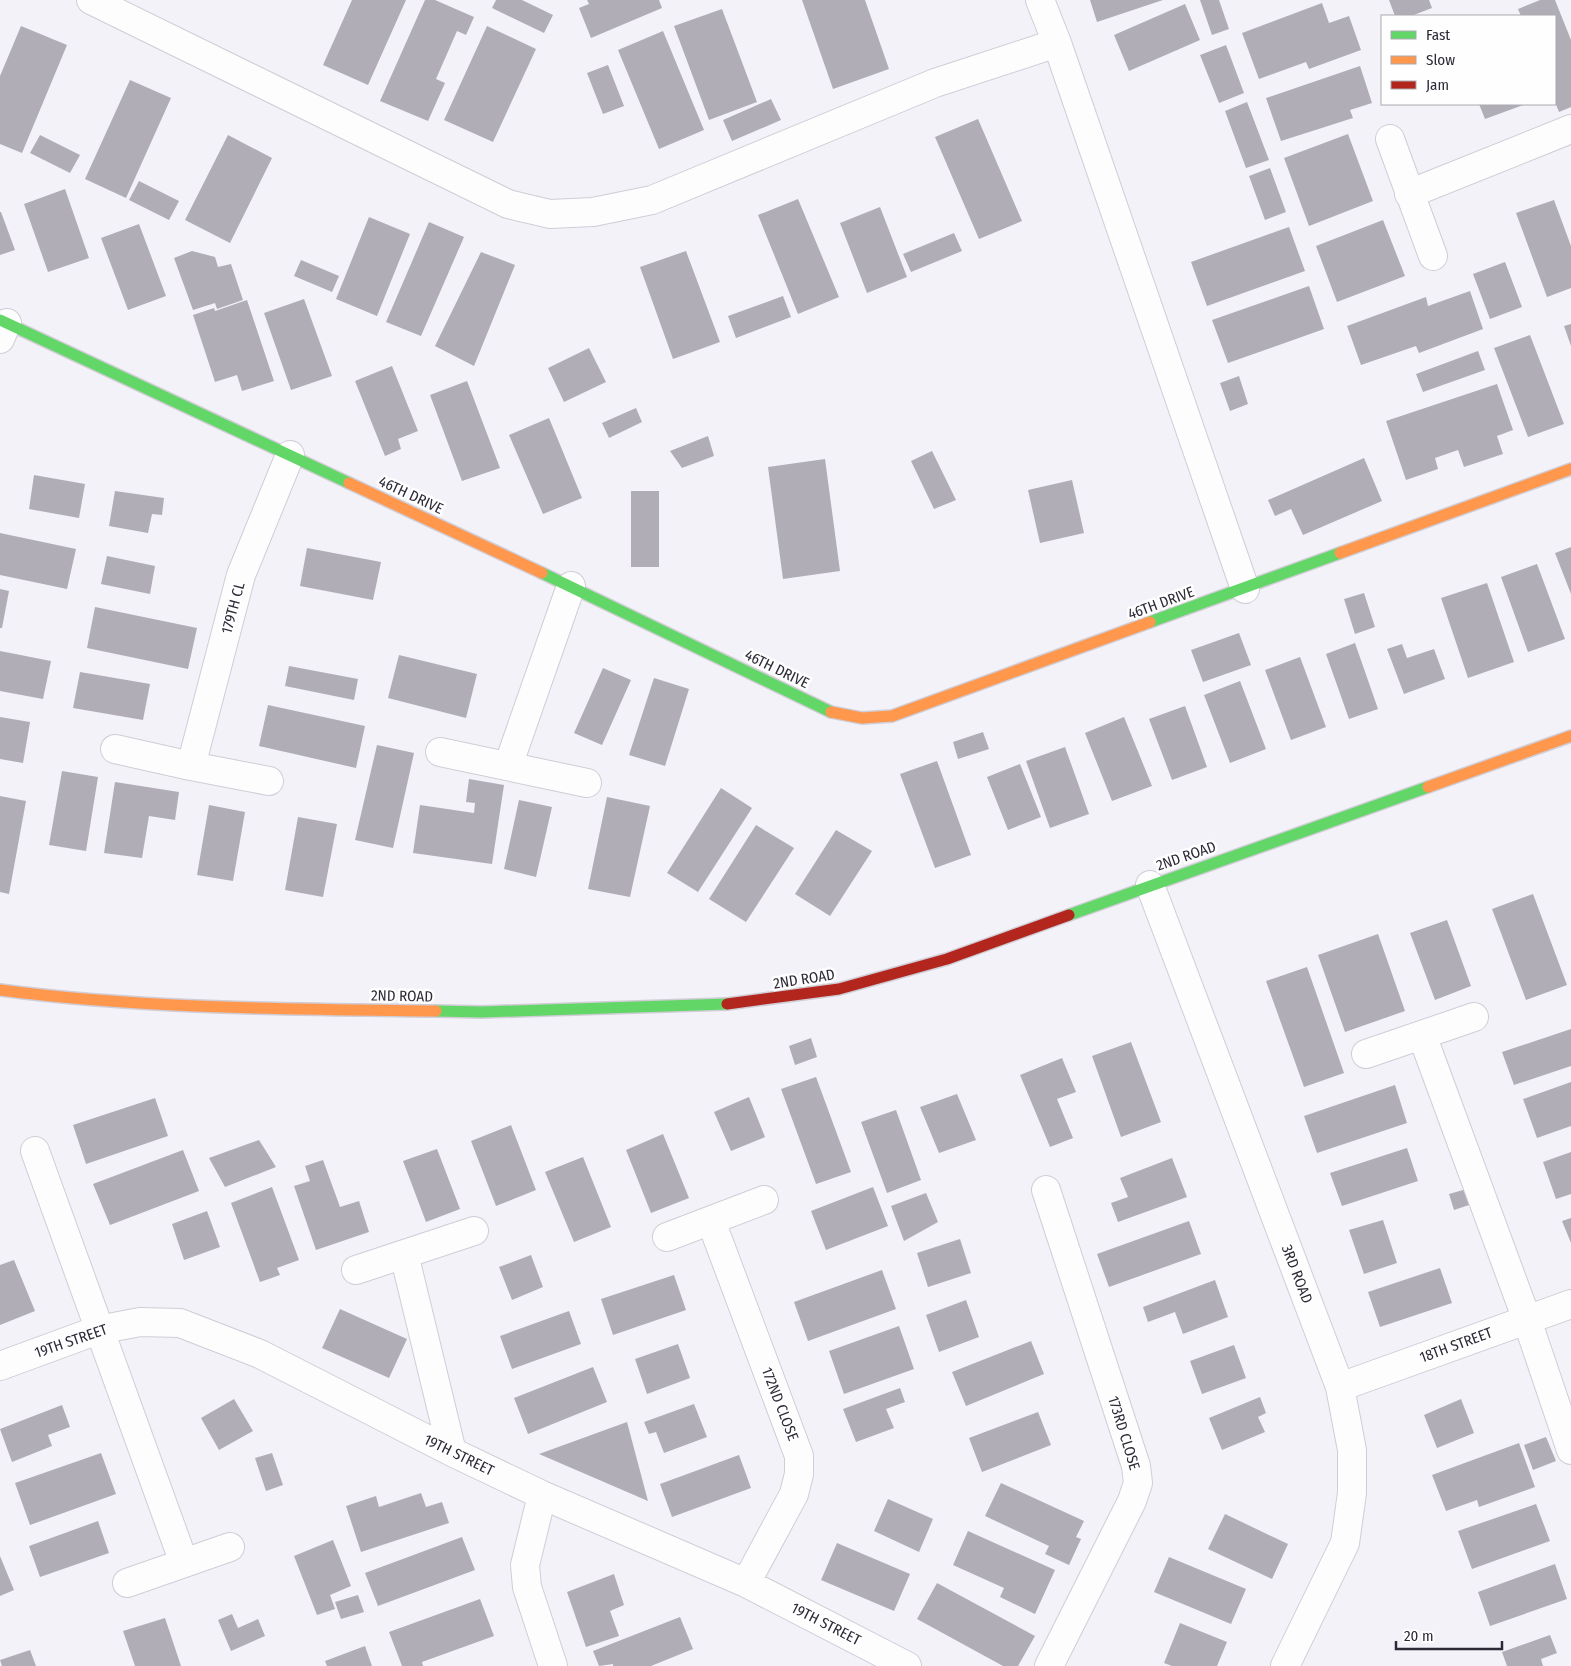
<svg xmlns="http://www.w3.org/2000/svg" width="1571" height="1666" viewBox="0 0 1571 1666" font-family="'Fira Sans Condensed',sans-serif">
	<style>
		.building { fill: #b0adb6 }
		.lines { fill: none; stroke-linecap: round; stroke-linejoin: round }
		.street-casing { stroke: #d0cdd6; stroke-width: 30 }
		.fast-casing { stroke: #d0cdd6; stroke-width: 14 }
		.slow-casing { stroke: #d0cdd6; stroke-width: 14 }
		.jam-casing { stroke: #d0cdd6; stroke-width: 14 }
		.street { stroke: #fdfdfe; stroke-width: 28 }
		.fast { stroke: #63d668; stroke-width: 11 }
		.slow { stroke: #ff974d; stroke-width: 11 }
		.jam { stroke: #b3261e; stroke-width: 11 }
		.labels { text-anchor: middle; stroke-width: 5; stroke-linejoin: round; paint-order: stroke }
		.street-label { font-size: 15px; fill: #2d2936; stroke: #fefefe }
	</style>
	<rect width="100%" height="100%" fill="#f3f2f8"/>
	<path class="building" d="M352,0H406L368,85L323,65Z
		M425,0H435L474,17L466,35L457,31L436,79L445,83L428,121L380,101Z
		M496,0H522L553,15L544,33L492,8Z
		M587,0H659L662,8L591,38L579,8L589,4Z
		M802,0H865L889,69L833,89Z
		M1090,0H1163L1097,22Z
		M1200,0H1219L1229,29L1212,35Z
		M1389,0H1429L1432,8L1411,16H1395Z
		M1540,0H1555L1571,40V107L1559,112L1555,102V16H1521L1518,9Z
		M1322,3L1329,23L1349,16L1361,50L1309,69L1306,62L1259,79L1242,33Z
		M1185,4L1200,40L1129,71L1114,35Z
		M722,9L757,102L709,120L674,26Z
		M21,26L67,45L22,153L0,144V76Z
		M487,26L536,49L493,142L444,120Z
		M663,31L704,130L659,149L618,50Z
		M1226,45L1244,93L1219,103L1200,55Z
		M608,65L624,106L603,114L587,73Z
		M1360,66L1372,103L1350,110L1353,118L1281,141L1266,98Z
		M130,80L171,98L126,198L85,179Z
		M771,99L781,120L732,141L723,120Z
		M1247,102L1269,160L1246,168L1225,111Z
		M1479,104H1526L1485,119Z
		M978,119L1022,221L979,239L935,137Z
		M1348,134L1373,201L1309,226L1284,158Z
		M40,135L80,155L70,173L30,153Z
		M228,135L272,158L230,243L185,220Z
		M1270,168L1286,212L1265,220L1249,176Z
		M139,181L179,201L169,220L129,200Z
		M65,189L89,258L48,272L24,204Z
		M798,199L839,297L798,314L758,215Z
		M1554,200L1571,246V288L1547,297L1516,213Z
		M880,207L907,277L867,293L840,223Z
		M0,212H1L15,250L0,255Z
		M369,217L410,234L377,316L336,299Z
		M1383,220L1405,276L1337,302L1316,246Z
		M429,222L464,237L421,336L386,322Z
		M139,224L166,296L128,310L101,238Z
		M1289,227L1305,271L1207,306L1191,262Z
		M954,233L962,251L911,272L903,254Z
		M192,251L215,257L218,267L231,264L243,300L217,309L215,303L193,310L174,258Z
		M686,251L720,342L673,359L640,267Z
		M481,252L515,265L474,366L435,346Z
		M301,260L339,276L332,292L294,276Z
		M1505,262L1522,307L1490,319L1473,274Z
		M1309,286L1324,329L1228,363L1212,320Z
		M1470,291L1483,329L1419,353L1416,346L1361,365L1347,326L1426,297L1428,306Z
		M783,296L791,317L736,338L728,316Z
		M304,299L332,376L291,390L264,313Z
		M247,300L274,381L242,391L237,375L215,382L193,315L214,308L215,311Z
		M1571,324V346L1564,326Z
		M1530,335L1564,424L1528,437L1494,348Z
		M589,348L606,382L564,402L548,368Z
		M1478,351L1485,370L1423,392L1416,374Z
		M392,366L418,431L398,439L401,449L385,456L355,381Z
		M1239,376L1248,404L1230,411L1220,383Z
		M467,381L500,468L462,481L430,395Z
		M1497,384L1513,430L1497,436L1503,454L1464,467L1458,450L1435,458L1438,469L1406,480L1386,421Z
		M636,408L642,422L609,438L602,423Z
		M549,418L582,498L543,514L509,435Z
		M708,436L714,456L682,468L670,451Z
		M932,451L956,500L934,509L911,461Z
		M1364,458L1382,501L1303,535L1291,509L1275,516L1268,500Z
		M825,459L840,571L783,579L768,467Z
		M34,475L85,484L79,518L29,509Z
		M1072,480L1084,533L1040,543L1028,490Z
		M115,491L164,498L162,515L152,514L148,533L109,526Z
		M631,491H659V567H631Z
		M0,533L76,549L67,589L0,575Z
		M1571,547V594L1555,553Z
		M307,548L381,562L373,600L300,586Z
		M107,556L155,566L150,594L101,584Z
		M1537,564L1565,639L1528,652L1501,577Z
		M1487,583L1514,662L1468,678L1441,598Z
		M0,589L9,591L2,628H0Z
		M1364,593L1375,627L1355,634L1344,599Z
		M95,607L197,628L188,669L87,648Z
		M1239,633L1251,665L1203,682L1191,650Z
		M1355,643L1378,709L1349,719L1326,654Z
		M1402,644L1407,658L1434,649L1445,679L1404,694L1387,649Z
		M0,651L51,661L43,699L0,691Z
		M399,655L477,674L466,718L388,698Z
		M1300,657L1326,727L1291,740L1265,670Z
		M289,666L358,679L354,700L285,686Z
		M603,668L631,680L602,745L574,733Z
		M80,672L150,684L143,720L73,708Z
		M654,678L689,689L665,766L629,755Z
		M1240,681L1266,749L1230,763L1204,695Z
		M268,705L365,726L356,768L259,746Z
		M1185,706L1207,767L1172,780L1149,719Z
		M0,717L30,722L23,763L0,759Z
		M1124,717L1152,786L1112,801L1085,733Z
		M983,732L989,749L958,759L953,742Z
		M377,745L414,753L393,848L355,840Z
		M1065,747L1089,814L1050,828L1026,761Z
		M937,761L971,855L935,868L900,774Z
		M1020,764L1041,817L1008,830L987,777Z
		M62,771L98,777L86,851L49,845Z
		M469,779L504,785L492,864L413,853L420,805L474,813L475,803L466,802Z
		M115,782L179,792L175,820L149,816L142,858L104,853Z
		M721,788L752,808L698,892L667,873Z
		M0,796L26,801L9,894L0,892Z
		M607,797L650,806L630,897L588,889Z
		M519,800L552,807L536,877L504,869Z
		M209,805L245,812L233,881L197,875Z
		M298,817L337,824L323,897L285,890Z
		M756,825L794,848L746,922L709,899Z
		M836,830L872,851L830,916L795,894Z
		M1533,894L1567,985L1526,1000L1492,909Z
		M1447,920L1471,986L1435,1000L1410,933Z
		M1378,934L1405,1011L1345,1032L1318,955Z
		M1307,967L1344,1073L1304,1087L1266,981Z
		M1571,1029V1066L1514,1085L1502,1052Z
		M811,1038L817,1057L795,1065L789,1046Z
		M1131,1042L1161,1122L1121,1137L1092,1056Z
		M1062,1058L1076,1092L1057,1099L1073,1138L1050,1147L1020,1075Z
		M816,1077L851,1172L816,1184L781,1089Z
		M1571,1082V1126L1537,1138L1523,1099Z
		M1395,1085L1407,1123L1317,1153L1304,1116Z
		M957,1094L976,1140L939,1153L920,1107Z
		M749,1097L765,1137L731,1151L714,1112Z
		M155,1098L168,1136L86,1164L73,1125Z
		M896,1110L921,1180L887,1193L861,1122Z
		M511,1125L536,1190L496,1206L471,1141Z
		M663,1134L689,1198L651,1213L626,1150Z
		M259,1140L276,1167L225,1187L209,1158Z
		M1407,1148L1418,1181L1342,1206L1330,1173Z
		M437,1149L460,1209L426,1222L403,1161Z
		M183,1150L199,1191L110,1225L93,1184Z
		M1571,1152V1194L1556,1199L1543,1162Z
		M583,1157L611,1227L574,1242L545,1172Z
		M1172,1158L1187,1197L1118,1222L1111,1203L1128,1197L1120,1178Z
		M323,1160L340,1207L359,1201L369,1232L316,1250L294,1186L310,1181L305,1166Z
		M272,1187L299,1260L277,1268L280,1275L260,1282L231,1203Z
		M873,1187L888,1226L826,1250L811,1211Z
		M1470,1188L1475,1203L1454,1210L1449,1194Z
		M926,1193L938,1222L904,1241L891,1206Z
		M207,1211L220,1247L184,1260L172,1224Z
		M1571,1218V1243L1562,1221Z
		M1383,1220L1397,1263L1364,1274L1349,1230Z
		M1189,1221L1201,1254L1109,1287L1097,1254Z
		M960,1239L971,1273L928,1287L917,1253Z
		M531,1255L543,1287L512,1300L499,1267Z
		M14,1260L35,1311L0,1325V1265Z
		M1440,1268L1452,1303L1380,1327L1368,1292Z
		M882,1270L896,1309L808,1341L794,1302Z
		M674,1275L686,1310L613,1335L601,1299Z
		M1215,1280L1228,1317L1183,1334L1175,1312L1148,1322L1143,1307Z
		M966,1300L979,1337L939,1352L926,1315Z
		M340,1309L407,1339L389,1378L322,1348Z
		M569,1311L581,1344L512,1369L500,1336Z
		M899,1326L914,1369L844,1394L829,1351Z
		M1031,1341L1044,1374L966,1406L952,1372Z
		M678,1344L690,1378L647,1394L635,1359Z
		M1234,1345L1246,1378L1202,1394L1190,1361Z
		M593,1367L607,1402L528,1434L514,1398Z
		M900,1388L905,1402L886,1409L894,1428L856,1442L843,1409Z
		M1260,1397L1266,1413L1258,1417L1265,1432L1222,1450L1209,1418Z
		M234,1399L253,1431L219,1450L201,1418Z
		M1461,1399L1474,1433L1437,1448L1424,1415Z
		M694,1404L707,1437L664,1453L656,1432L649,1434L644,1422Z
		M62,1405L70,1427L48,1435L52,1446L12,1462L0,1429Z
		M1038,1412L1051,1445L982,1472L969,1438Z
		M627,1422L648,1501L539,1454Z
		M1546,1437L1556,1461L1533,1470L1524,1445Z
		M1519,1443L1535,1487L1479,1507L1477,1500L1446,1511L1432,1475Z
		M101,1453L116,1494L30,1525L15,1483Z
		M272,1453L283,1485L266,1491L255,1458Z
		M739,1455L751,1488L672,1517L660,1484Z
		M1001,1483L1084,1521L1076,1537L1081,1539L1069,1565L1045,1554L1049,1546L985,1516Z
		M421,1493L426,1507L442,1502L449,1523L361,1552L346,1506L376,1496L379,1507Z
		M888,1499L933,1519L919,1552L874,1531Z
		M1536,1504L1550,1541L1472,1569L1458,1531Z
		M1225,1514L1288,1544L1272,1579L1208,1549Z
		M98,1521L109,1553L40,1577L29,1546Z
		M968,1531L1055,1570L1035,1614L1000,1597L1004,1588L953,1565Z
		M462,1537L475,1570L378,1606L365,1573Z
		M333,1540L351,1586L330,1595L335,1609L317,1615L294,1556Z
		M837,1543L910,1574L894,1611L821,1580Z
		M0,1556L14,1590L0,1596Z
		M1169,1557L1246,1589L1231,1624L1154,1592Z
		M1555,1564L1567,1599L1490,1626L1478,1592Z
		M614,1574L624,1605L610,1611L619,1636L586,1647L567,1592Z
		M937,1583L1035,1636L1018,1666H1003L917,1619Z
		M358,1595L364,1612L341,1619L335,1602Z
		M480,1599L494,1636L422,1662L423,1666H402L389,1632Z
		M232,1614L238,1628L258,1619L265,1636L231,1651L218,1620Z
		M680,1617L693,1649L651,1666H613V1664L599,1666L593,1651Z
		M165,1618L181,1666H135L123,1631Z
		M1180,1623L1227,1642L1217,1666H1172L1164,1663Z
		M1550,1635L1557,1653L1541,1659L1543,1666H1507L1502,1652Z
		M365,1646L372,1666H327L325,1661Z
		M30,1650L36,1666H2L0,1660Z"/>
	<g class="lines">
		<defs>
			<path id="street" d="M91,0L508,204L550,214L593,212L652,200L935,83L1057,43
				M1040,0L1057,43L1245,589
				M1390,139L1433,256
				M1409,194L1571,129
				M0,339L7,323
				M115,749L191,766L269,781
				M440,752L587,783
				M191,766L241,575L290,455
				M508,766L571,586
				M1150,885L1340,1387L1352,1450V1493L1345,1543L1285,1666
				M1422,1035L1527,1320L1571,1450
				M1366,1054L1474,1017
				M35,1151L184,1563
				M1046,1190L1136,1466L1138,1483L1132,1501L1049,1666
				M711,1221L799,1456V1474L794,1494L746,1583
				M667,1237L764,1200
				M404,1254L452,1452
				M356,1270L474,1231
				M0,1366L98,1330L140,1322L180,1323L260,1354L452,1452L542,1495L746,1583L907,1666
				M1340,1387L1571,1304
				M542,1495L525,1565L527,1587L553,1666
				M127,1583L230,1547"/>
			<path id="fast" d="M0,320L349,483
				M542,573L831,712
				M1150,622L1340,553
				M1069,915L1428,787
				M436,1011L482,1012L727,1004"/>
			<path id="slow" d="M349,483L542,573
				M1340,553L1571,469
				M831,712L862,718L892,716L1150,622
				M1428,787L1571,736
				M0,990C143,1009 292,1009 436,1011"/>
			<path id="jam" d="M727,1004L839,989L947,959L1069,915"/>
		</defs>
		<use href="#street" class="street-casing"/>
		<use href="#fast" class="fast-casing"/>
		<use href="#slow" class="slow-casing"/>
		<use href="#jam" class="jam-casing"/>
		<use href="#street" class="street"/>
		<use href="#fast" class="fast"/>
		<use href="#slow" class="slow"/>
		<use href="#jam" class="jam"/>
	</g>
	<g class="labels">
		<g class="street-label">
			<text transform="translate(411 495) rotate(25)" y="5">46TH DRIVE</text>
			<text transform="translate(1161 603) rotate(-20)" y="5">46TH DRIVE</text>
			<text transform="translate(233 608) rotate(-75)" y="5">179TH CL</text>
			<text transform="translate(777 669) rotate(26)" y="5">46TH DRIVE</text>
			<text transform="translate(1186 856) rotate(-19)" y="5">2ND ROAD</text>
			<text transform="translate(804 979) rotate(-9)" y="5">2ND ROAD</text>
			<text transform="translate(402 996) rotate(1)" y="5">2ND ROAD</text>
			<text transform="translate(1297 1274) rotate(69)" y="5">3RD ROAD</text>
			<text transform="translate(71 1341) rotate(-19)" y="5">19TH STREET</text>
			<text transform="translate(1456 1345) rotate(-20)" y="5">18TH STREET</text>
			<text transform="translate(780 1404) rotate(69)" y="5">172ND CLOSE</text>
			<text transform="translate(1124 1433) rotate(73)" y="5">173RD CLOSE</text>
			<text transform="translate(459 1455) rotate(26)" y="5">19TH STREET</text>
			<text transform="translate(826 1624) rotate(27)" y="5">19TH STREET</text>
		</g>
	</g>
	<rect x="1381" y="15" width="175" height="90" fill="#fefefe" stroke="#aaa9ae"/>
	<rect x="1391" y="31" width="25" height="8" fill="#63d668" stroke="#aaa9ae"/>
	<text x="1426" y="40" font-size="15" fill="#2d2936">Fast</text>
	<rect x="1391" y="56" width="25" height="8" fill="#ff974d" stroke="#aaa9ae"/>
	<text x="1426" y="65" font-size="15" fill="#2d2936">Slow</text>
	<rect x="1391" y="81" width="25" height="8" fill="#b3261e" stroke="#aaa9ae"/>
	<text x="1426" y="90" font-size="15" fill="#2d2936">Jam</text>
	<path d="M1396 1641v8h106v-8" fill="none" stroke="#2d2936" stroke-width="2.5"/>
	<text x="1404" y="1641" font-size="15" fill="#2d2936" stroke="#fefefe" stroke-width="4" paint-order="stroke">20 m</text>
</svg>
